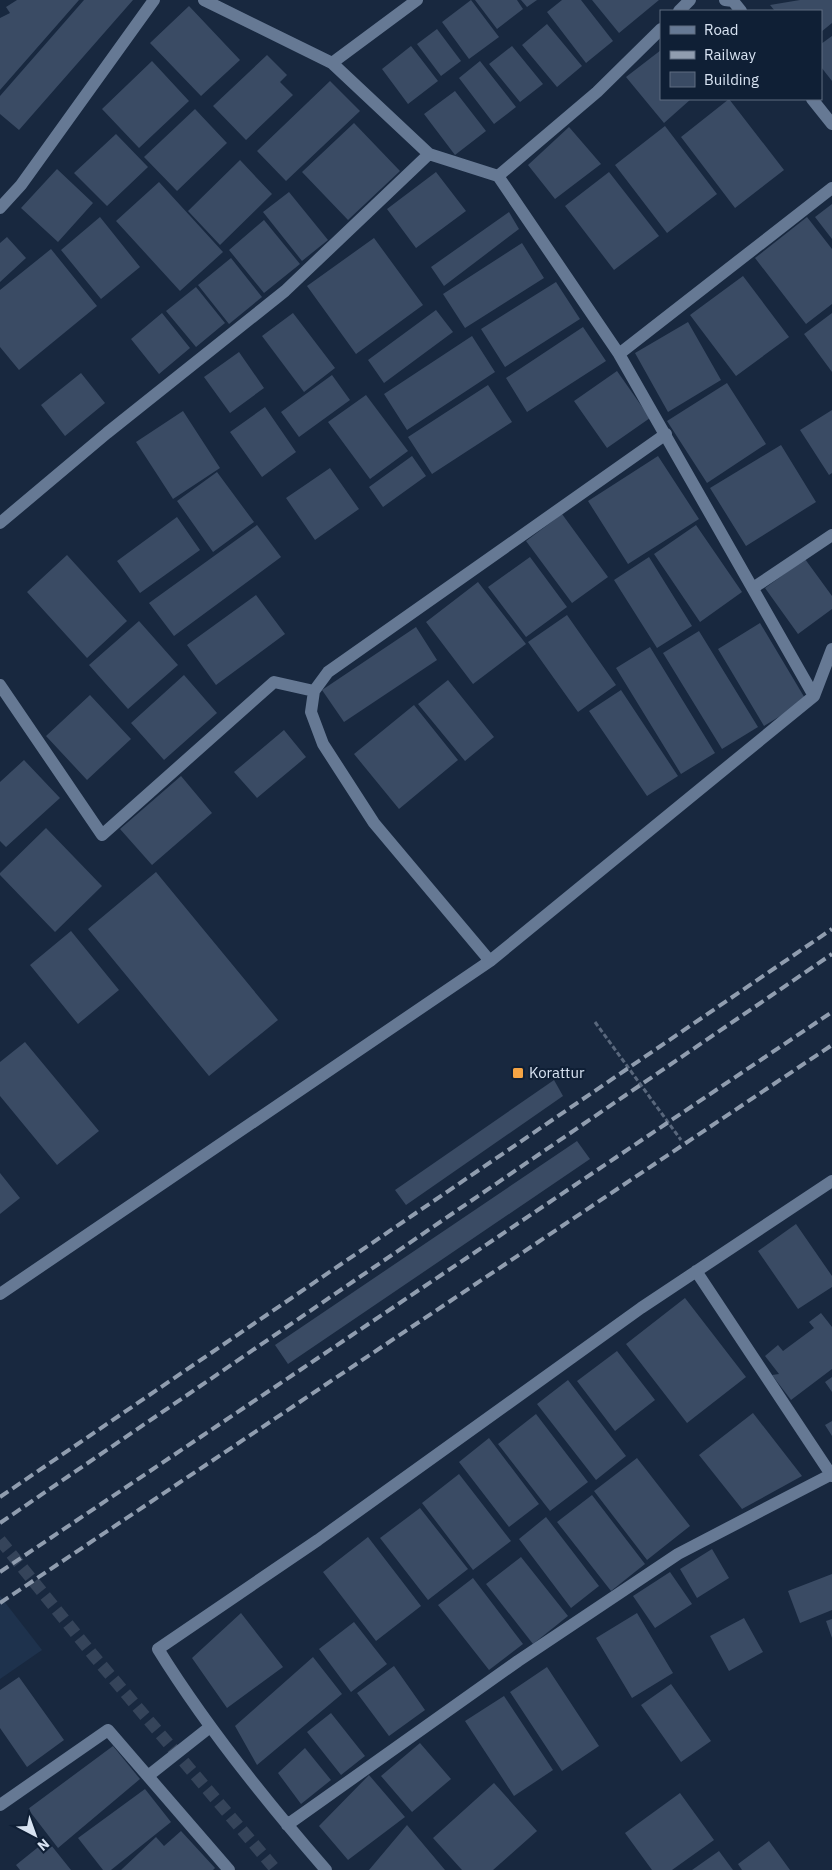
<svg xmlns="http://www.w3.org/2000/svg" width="832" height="1870" viewBox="0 0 832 1870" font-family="'IBM Plex Sans',sans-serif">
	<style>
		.built { fill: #1e324d }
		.building { fill: #3a4b64 }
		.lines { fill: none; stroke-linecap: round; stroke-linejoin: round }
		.tertiary-tunnel { stroke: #35445a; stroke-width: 12; stroke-dasharray: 12 6; stroke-linecap: butt }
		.path { stroke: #59677c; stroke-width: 3; stroke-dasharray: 5 2.5; stroke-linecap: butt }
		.minor { stroke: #667994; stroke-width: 12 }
		.rail { stroke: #909daf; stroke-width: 4; stroke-dasharray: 10 5; stroke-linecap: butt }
		.poi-dot { fill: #f4a444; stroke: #0f1f35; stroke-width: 2 }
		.labels { text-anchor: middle; stroke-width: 4; stroke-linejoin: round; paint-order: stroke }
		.poi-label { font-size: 15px; fill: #d7e2f1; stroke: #0f1f35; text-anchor: start }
	</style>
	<rect width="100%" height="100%" fill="#18283f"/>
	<path class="built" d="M0,1596L42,1650L0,1679Z"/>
	<path class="building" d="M17,0H79L0,90V18L10,13L6,7Z
		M84,0H133L19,130L0,114V96Z
		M471,0L499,37L469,59L442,22Z
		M475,0H517L523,9L497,29Z
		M521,0H537L527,7Z
		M562,0H581L613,41L586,63L547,12Z
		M592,0H659L619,33Z
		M800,0H832V23L821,32V11H775L770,5Z
		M189,6L240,60L201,96L150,43Z
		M547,24L582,66L557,87L522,45Z
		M437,29L461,61L441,76L417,44Z
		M832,36V81L821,67V44Z
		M411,46L438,81L408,104L382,69Z
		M512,46L543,84L520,102L489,64Z
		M661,50V99H691L664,123L626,77Z
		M267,55L287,75L280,82L293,95L246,140L213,106Z
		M152,61L189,101L139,148L102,109Z
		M480,61L516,107L494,124L459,78Z
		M330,81L360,111L286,181L257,151Z
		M455,91L486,131L455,155L424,114Z
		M729,99L784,170L735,208L681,137Z
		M195,109L227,143L177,191L144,157Z
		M354,123L400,171L348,220L302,172Z
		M665,126L717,194L667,233L615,165Z
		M569,127L601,164L555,199L528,165Z
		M116,134L148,167L107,206L74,173Z
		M240,160L272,194L220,245L188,211Z
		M57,169L93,203L58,242L21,208Z
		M436,172L466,211L416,248L387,209Z
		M609,172L659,236L614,270L565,206Z
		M159,182L223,252L180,291L116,221Z
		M289,192L328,240L302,261L263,212Z
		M832,204V239L815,217Z
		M509,212L519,229L444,286L431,267Z
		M100,217L140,267L101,299L61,250Z
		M807,217L832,249V304L806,324L755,258Z
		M264,220L300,264L264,293L229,250Z
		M7,237L26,258L0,282V243Z
		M374,238L423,305L356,354L307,286Z
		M522,243L544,278L465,328L443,294Z
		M51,249L97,306L19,370L0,347V290Z
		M231,258L262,297L229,324L198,285Z
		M743,276L789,337L736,376L690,315Z
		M556,282L580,319L505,367L481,329Z
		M196,287L225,323L196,347L166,311Z
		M436,310L453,332L384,383L368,360Z
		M162,313L190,348L159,374L131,339Z
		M293,313L335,368L304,392L262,336Z
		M832,313V372L804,334Z
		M688,322L721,380L668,412L635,353Z
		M583,327L606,361L527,412L506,378Z
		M472,336L495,372L407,430L384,394Z
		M239,352L264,388L230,413L204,377Z
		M617,371L650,418L607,448L574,401Z
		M81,373L105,403L65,436L41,405Z
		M332,375L350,400L299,437L281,412Z
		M727,383L766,444L707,483L667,421Z
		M488,385L512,422L432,474L408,437Z
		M366,395L408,451L370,479L328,422Z
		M265,407L296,452L262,477L230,432Z
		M832,410V473L829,475L800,430Z
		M183,411L220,468L173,499L136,442Z
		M781,445L816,502L746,546L710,488Z
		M412,456L426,476L383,507L369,487Z
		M658,456L699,519L628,564L588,501Z
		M330,468L359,509L315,540L286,498Z
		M217,472L254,522L213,552L177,501Z
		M562,514L608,577L572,603L526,541Z
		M177,517L200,550L140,593L117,561Z
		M257,525L281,557L174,636L149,603Z
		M696,525L742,592L700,622L654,554Z
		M67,555L127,621L87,658L27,592Z
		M530,557L567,607L526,637L488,587Z
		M649,557L692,626L657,648L614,580Z
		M805,559L832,596V609L798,634L765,588Z
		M478,582L526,644L473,684L426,622Z
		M256,595L285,634L216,685L187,645Z
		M567,615L616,685L578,712L528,642Z
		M139,621L178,665L128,709L89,665Z
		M760,623L806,700L764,726L718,649Z
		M416,627L437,660L344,722L322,690Z
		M699,631L758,727L722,749L663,653Z
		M650,647L715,753L681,774L616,668Z
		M184,675L217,713L164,760L131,723Z
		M448,680L494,737L465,761L418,704Z
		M621,690L678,776L647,796L589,711Z
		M90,695L131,739L87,780L46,736Z
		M414,705L458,760L399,809L354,754Z
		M284,730L306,757L257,798L234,772Z
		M24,760L60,798L6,847L0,841V782Z
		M181,776L212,813L152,865L120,829Z
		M46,828L102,886L55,932L0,875V873Z
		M156,872L278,1020L209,1076L88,929Z
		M71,931L119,990L78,1024L30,965Z
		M25,1042L99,1131L57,1165L0,1096V1062Z
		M554,1080L563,1096L406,1205L395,1190Z
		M577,1141L590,1159L288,1364L275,1345Z
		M0,1173L20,1198L0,1214Z
		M796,1224L832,1276V1287L798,1309L758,1251Z
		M685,1298L746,1377L687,1423L626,1344Z
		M821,1313L832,1327V1369L791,1400L772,1375L779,1374L765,1356L778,1345L783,1351L814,1328L809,1322Z
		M617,1351L655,1400L615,1431L577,1381Z
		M832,1377V1392L825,1382Z
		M568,1380L626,1456L596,1480L537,1404Z
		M753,1413L802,1476L742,1509L699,1455Z
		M536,1414L588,1482L550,1511L498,1444Z
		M832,1421V1436L825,1425Z
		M489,1438L539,1504L509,1527L459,1462Z
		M637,1458L690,1526L647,1560L594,1491Z
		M459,1474L511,1541L473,1570L422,1503Z
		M592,1495L645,1564L611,1591L557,1522Z
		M420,1508L468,1569L428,1600L380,1538Z
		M546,1517L599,1586L571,1608L519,1539Z
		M368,1537L421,1606L376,1641L323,1572Z
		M712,1549L729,1578L697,1598L680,1569Z
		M521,1557L568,1616L533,1644L486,1584Z
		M670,1572L692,1604L655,1628L633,1596Z
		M832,1574V1610L800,1623L788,1591Z
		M473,1578L523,1644L489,1670L438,1605Z
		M241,1613L283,1667L227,1708L192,1658Z
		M637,1613L673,1673L632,1698L596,1638Z
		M744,1618L763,1652L729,1671L710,1636Z
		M832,1619V1638L826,1621Z
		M354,1622L387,1664L351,1692L319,1649Z
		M313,1657L342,1694L257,1765L235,1726Z
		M394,1666L425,1710L389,1736L357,1693Z
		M547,1667L599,1746L562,1771L510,1692Z
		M19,1677L64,1740L27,1767L0,1728V1690Z
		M671,1684L711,1741L681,1762L641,1705Z
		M504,1696L553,1770L514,1796L465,1721Z
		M331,1713L365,1756L341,1775L307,1732Z
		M420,1743L451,1779L412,1812L381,1776Z
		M113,1746L140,1779L58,1848L28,1809Z
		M305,1748L331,1780L301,1804L278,1773Z
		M369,1775L405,1817L348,1860L319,1826Z
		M494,1783L537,1831L493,1870H462L433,1838Z
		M145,1789L171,1822L111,1870H103L78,1838Z
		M680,1793L714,1840L672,1870H652L625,1833Z
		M407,1825L445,1870H369Z
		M181,1831L215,1868L213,1870H121L156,1837L164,1846Z
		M47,1840L71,1870H20L16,1865Z
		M769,1841L790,1870H742L738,1864Z
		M719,1851L733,1870H692Z"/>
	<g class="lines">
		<path class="tertiary-tunnel" d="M0,1540L93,1655L276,1870"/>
		<path class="path" d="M595,1022L681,1140"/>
		<path class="minor" d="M204,0L332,63L429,154L498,176L619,354L814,696
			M725,0L733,1L741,11
			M679,11L690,0
			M332,63L417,0
			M812,99L832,124
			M498,176L597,92L661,29
			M0,208L21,185L154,0
			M619,354L832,188
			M0,523L107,433L285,291L429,154
			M753,588L832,535
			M0,685L102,835L274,682L314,691
			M490,961L374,823L323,744L311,712L314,691L328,672L666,434
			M696,1271L832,1476
			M0,1294L490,961L814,696L832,649
			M148,1776L210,1727
			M0,1805L108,1730L229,1870
			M287,1825L518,1661L678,1554L832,1474
			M326,1870C265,1800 207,1728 158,1649L318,1540L641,1308L832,1181"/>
		<path class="rail" d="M0,1497L832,929
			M0,1523L832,954
			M0,1572L832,1012
			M0,1603L832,1045"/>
	</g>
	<rect class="poi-dot" x="512" y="1067" width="12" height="12" rx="2.5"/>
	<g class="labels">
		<g class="poi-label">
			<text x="529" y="1078">Korattur</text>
		</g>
	</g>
	<rect x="660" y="10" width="162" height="90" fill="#0f1f35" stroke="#5f6d80"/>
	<rect x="670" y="26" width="25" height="8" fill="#667994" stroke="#5f6d80"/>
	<text x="704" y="35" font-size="15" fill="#d7e2f1">Road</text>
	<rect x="670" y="51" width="25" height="8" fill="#909daf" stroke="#5f6d80"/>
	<text x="704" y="60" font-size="15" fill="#d7e2f1">Railway</text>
	<rect x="670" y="72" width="25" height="15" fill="#3a4b64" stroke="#5f6d80"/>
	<text x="704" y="85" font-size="15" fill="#d7e2f1">Building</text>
	<g transform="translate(35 1835) rotate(139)" stroke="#0f1f35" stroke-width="4" paint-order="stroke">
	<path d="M0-4L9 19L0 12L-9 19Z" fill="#d7e2f1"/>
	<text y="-8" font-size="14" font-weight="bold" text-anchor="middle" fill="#d7e2f1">N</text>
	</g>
</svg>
